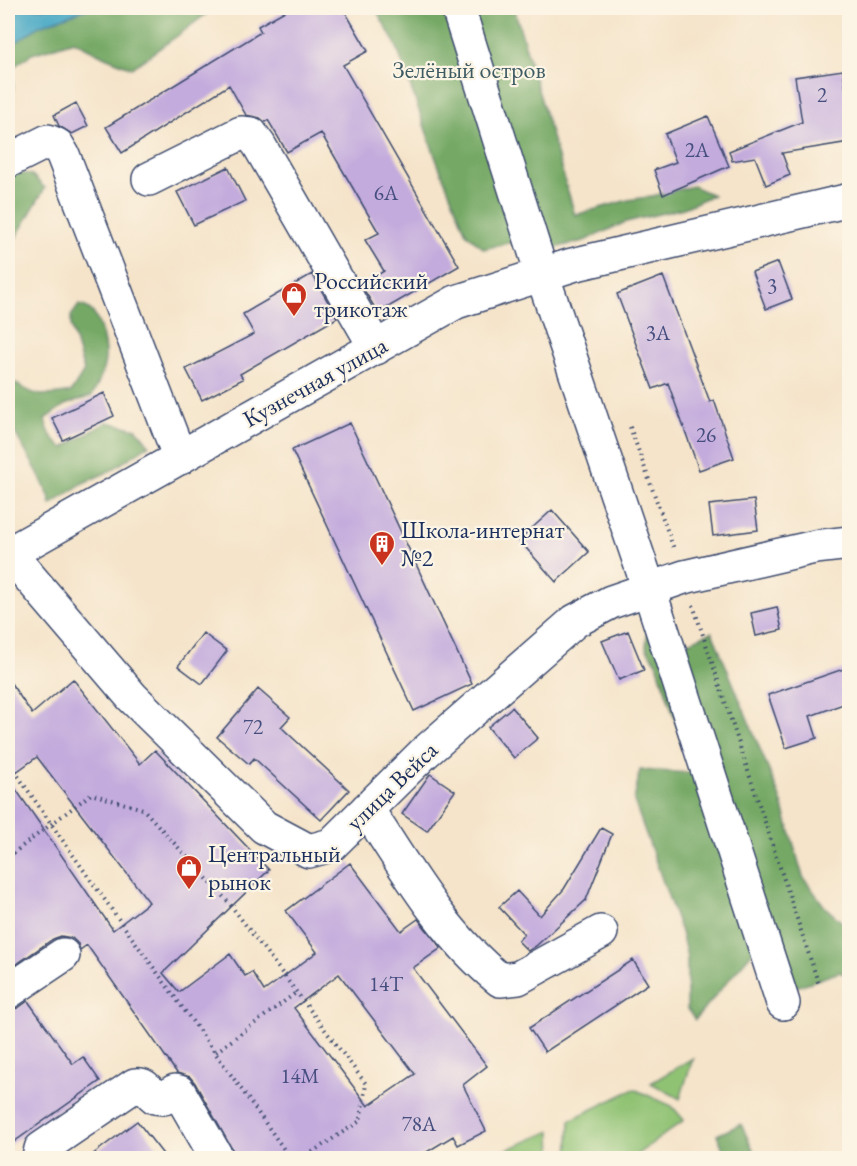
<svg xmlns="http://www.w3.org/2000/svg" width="857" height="1166" viewBox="0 0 857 1166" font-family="'EB Garamond',serif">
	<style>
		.green { fill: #90c273; stroke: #567868; stroke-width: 1.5 }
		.forest { fill: #74a865; stroke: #486c62; stroke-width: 1.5 }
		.water { fill: #44a7c4; stroke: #306b91; stroke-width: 1.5 }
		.building { fill: #c3abdd; fill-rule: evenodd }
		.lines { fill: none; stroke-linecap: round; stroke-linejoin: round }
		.minor-casing { stroke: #3c4a6e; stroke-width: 36 }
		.path { stroke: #3c4a6e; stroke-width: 4; stroke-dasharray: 1.5 4.5; stroke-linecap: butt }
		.minor { stroke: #fff; stroke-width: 33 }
		.labels { text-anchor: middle; stroke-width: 4.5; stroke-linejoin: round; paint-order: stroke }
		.number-label { font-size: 21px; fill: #454e7e }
		.park-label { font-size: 24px; fill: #3e5b64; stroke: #fcf5e5 }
		.poi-label { font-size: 24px; fill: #1b2f5e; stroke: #fcf5e5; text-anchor: start }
		.street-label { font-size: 24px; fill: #1b2f5e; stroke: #fcf5e5 }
	</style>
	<rect width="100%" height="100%" fill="#fcf5e5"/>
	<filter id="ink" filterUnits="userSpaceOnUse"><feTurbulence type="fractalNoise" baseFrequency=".0167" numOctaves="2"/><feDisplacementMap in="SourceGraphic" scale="12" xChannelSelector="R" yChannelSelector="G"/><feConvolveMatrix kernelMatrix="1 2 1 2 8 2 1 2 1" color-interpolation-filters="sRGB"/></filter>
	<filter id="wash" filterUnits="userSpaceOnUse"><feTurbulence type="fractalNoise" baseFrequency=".008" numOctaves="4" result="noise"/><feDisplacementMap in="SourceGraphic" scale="24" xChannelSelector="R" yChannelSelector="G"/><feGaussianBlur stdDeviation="1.35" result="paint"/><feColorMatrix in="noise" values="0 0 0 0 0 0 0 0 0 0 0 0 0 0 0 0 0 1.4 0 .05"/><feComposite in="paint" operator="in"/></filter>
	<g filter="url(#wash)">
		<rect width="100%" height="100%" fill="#f5e4ca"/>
		<path class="green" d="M693,1058L680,1099L651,1083Z
			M634,1089L672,1106L684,1120L632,1158H568L570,1120Z
			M551,1131L552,1158H502L494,1155Z"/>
		<path class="forest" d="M8,8H214L180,34L132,68L105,57L74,41L32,54L12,68L13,90L8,96Z
			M375,8H514L575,215L628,200L648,197L693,186L713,195L684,208L626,222L584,241L524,255L520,240L484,249L466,233L436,159L396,45Z
			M8,171L32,175L45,188L8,251Z
			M79,305C93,308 95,315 100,327C109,356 106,369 92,396L65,405L45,419C48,432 52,440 63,448L107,422L137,429L149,445L110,471L83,483L51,505L49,496L37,471L8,421V378C33,396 40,398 71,392L84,371L71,327V316Z
			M712,632L781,800L803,877L825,907L849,928V977L840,972L793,988L755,949L695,1020L687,1009V957L681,932L634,801L640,770L692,773L657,664L646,648L647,633L682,645Z
			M741,1124L757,1158H727L717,1135Z"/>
		<path class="water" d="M8,8H90L39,26L8,48Z"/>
		<g id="blocks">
			<path class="building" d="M290,8H343L368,51L343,65L459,266L378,313L361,285L384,271L365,240L379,233L321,133L287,152L268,120L265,122L260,118L246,115L229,85L122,153L106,127L261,32L258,26Z
				M843,70L849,112V142L782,153L790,175L766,185L755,157L732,161L729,151L802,122L795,77Z
				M76,103L88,126L72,134L59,126L54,115Z
				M708,116L729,166L663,195L654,170L676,162L665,134Z
				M228,167L245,201L194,225L177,192Z
				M778,262L792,299L766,309L752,272Z
				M312,274L337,318L240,374L243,379L202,400L186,369L254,334L243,314Z
				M663,276L710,402L714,400L734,458L699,470L668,383L653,389L617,294Z
				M104,393L114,416L63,440L52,418Z
				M350,423L472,684L414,711L292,450Z
				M754,500L758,530L713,536L709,505Z
				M552,510L589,552L556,582L519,540Z
				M777,607L782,630L756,636L751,613Z
				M628,631L644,670L619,680L602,641Z
				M203,633L227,651L202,684L178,666Z
				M849,667V702L810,716L817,738L786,748L768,695Z
				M8,679L32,714L73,679L140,764L155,750L269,870L163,973L179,992L230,954L245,976L252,972L264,991L317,952L286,911L350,863L401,931L418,919L441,948L413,968L487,1066L463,1085L486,1131L458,1145L453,1136L417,1158H237L195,1083L190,1077L177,1073L87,945L80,950L78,944L72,938L61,936L53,939L8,970ZM37,757L149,902L113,930L8,778ZM339,974L415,1074L368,1106L294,1008Z
				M258,689L290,717L281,727L349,790L321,820L254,758L249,764L217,737Z
				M512,707L538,738L514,758L488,727Z
				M430,774L455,791L427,831L402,814Z
				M601,828L612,834L586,900L536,946L528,951L518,941L524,934L499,907L517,891L540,916L564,889Z
				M633,960L648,984L545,1052L529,1028Z
				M28,1001L73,1064L83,1057L100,1081L8,1146V1010L18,1008Z
				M137,1121L166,1158H88Z"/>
		</g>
	</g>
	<g filter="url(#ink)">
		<use href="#blocks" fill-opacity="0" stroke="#3c4a6e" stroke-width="1.5"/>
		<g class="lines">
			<defs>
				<path id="minor" d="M458,8L542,274L649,589L783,1003
					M8,161L48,141L57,145L63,155L180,458
					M149,179L241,133L251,134L259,145L376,348
					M8,552L132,697L264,827L309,851L331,845L423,754L575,621L611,602L684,577L815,547L850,543
					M8,554L456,302L572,265L850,200
					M367,809C406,869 444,935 500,980L518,978L601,932
					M8,992L63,955
					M39,1158L41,1149L135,1085C146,1083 148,1092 155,1097L164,1098L175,1091L179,1092L217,1158"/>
			</defs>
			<use href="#minor" class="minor-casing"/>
			<path class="path" d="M630,427L674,549
				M693,605L819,985
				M8,761C99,896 197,1025 290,1158
				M8,857L91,794L143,809L229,903L366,1084L360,1121L303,1158
				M216,1052L297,992"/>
			<use href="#minor" class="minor"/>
		</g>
	</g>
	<defs>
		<symbol id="shop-pin" viewBox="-11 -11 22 30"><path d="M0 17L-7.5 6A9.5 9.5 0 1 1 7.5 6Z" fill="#c8321e" stroke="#fcf5e5"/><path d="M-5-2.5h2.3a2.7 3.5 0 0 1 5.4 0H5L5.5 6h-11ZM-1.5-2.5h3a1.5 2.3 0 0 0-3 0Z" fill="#fff"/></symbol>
		<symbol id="building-pin" viewBox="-11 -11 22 30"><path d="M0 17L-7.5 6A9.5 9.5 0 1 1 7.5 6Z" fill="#c8321e" stroke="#fcf5e5"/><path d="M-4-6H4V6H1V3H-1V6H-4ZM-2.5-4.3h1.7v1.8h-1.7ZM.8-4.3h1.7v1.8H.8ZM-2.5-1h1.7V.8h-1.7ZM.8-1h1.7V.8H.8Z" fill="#fff"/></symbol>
	</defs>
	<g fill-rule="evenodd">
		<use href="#shop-pin" x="279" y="280" width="30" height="40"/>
		<use href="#building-pin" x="367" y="529" width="30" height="40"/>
		<use href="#shop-pin" x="174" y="853" width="30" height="40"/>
	</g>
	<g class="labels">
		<g class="number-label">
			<text x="822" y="102">2</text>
			<text x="697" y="157">2А</text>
			<text x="386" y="200">6А</text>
			<text x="772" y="293">3</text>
			<text x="658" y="340">3А</text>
			<text x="706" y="442">26</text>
			<text x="253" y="734">72</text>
			<text x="386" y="991">14Т</text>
			<text x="300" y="1083">14М</text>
			<text x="419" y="1131">78А</text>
		</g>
		<g class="park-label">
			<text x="469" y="78">Зелёный остров</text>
		</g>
		<g class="poi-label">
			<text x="314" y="289">Российский<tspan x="314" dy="28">трикотаж</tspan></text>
			<text x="401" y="538">Школа-интернат<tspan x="401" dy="28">№2</tspan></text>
			<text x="208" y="862">Центральный<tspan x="208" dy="28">рынок</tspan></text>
		</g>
		<g class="street-label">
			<text transform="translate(315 382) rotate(-29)" y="8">Кузнечная улица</text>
			<text transform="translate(392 786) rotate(-44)" y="8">улица Вейса</text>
		</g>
	</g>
	<rect width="857" height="1166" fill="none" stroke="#fcf5e5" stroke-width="30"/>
</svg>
